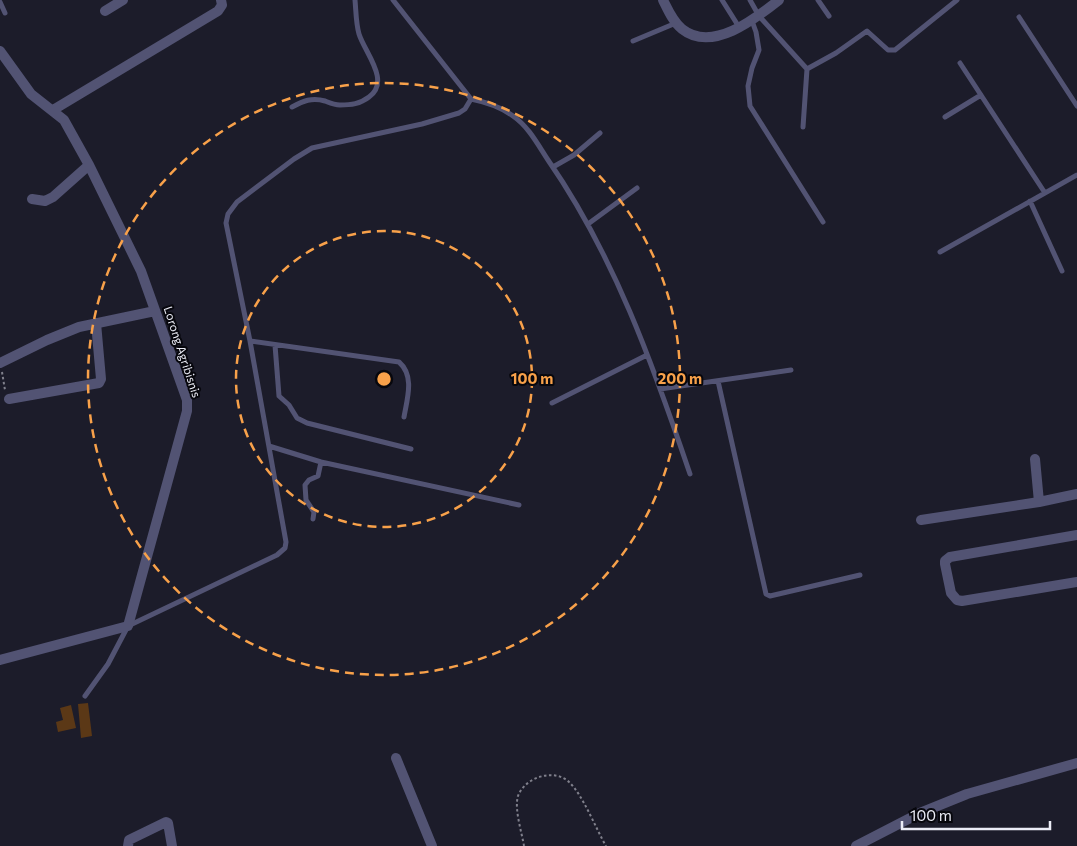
<svg xmlns="http://www.w3.org/2000/svg" width="1077" height="846" viewBox="0 0 1077 846" font-family="Commissioner,sans-serif">
	<style>
		.building { fill: #5b3816 }
		.lines { fill: none; stroke-linecap: round; stroke-linejoin: round }
		.path { stroke: #80808c; stroke-width: 2; stroke-dasharray: 2.5 2.5; stroke-linecap: butt }
		.lane { stroke: #525373; stroke-width: 5 }
		.street { stroke: #525373; stroke-width: 10 }
		.ring { fill: none; stroke: #f8a14a; stroke-width: 2.5; stroke-dasharray: 9 6 }
		.labels { text-anchor: middle; stroke-width: 4; stroke-linejoin: round; paint-order: stroke }
		.street-label { font-size: 12px; fill: #ebecf6; stroke: #07070d }
		.centre { fill: #f8a14a; stroke: #07070d; stroke-width: 2.5 }
		.ring-label { font-size: 15px; text-anchor: middle; font-weight: bold; fill: #f8a14a; stroke: #07070d; stroke-width: 4; stroke-linejoin: round; paint-order: stroke }
	</style>
	<rect width="100%" height="100%" fill="#1c1c2a"/>
	<path class="building" d="M88,703L92,736L81,738L78,704Z
		M71,705L76,728L58,732L56,722L63,720L60,708Z"/>
	<g class="lines">
		<path class="path" d="M2,372L5,390
			M524,846C522,833 514,809 518,796C525,777 554,768 569,782C583,795 596,829 606,846"/>
		<path class="lane" d="M393,0L471,99C486,102 501,107 513,116C529,127 538,145 548,160C614,255 653,365 690,474
			M722,0L739,27
			M750,0L759,16L807,69L803,127
			M818,0L829,16
			M0,2L5,13
			M1019,17L1077,106
			M752,21L756,32L759,50L752,68L748,86L750,106L823,222
			M633,41L676,23
			M960,63L1045,193
			M807,69L836,53L867,31L888,50H895L957,0
			M292,107C303,101 312,97 325,101C330,103 334,105 340,105C351,105 360,104 369,97C391,81 365,53 359,34C356,24 356,11 355,0
			M945,117L981,95
			M553,167L574,155L600,133
			M1030,201L1062,271
			M588,224L637,188
			M940,252L1077,175
			M250,341L399,362C415,376 407,399 404,417
			M275,345L279,396L289,405L297,418L307,423L411,449
			M718,381L766,594L770,596L860,575
			M660,389L791,370
			M552,403L647,355
			M269,446L321,462L519,505
			M313,519L314,512L306,500L305,485L309,480L318,476L321,462
			M85,696L108,664L128,626L277,555L285,548L286,542L250,341L226,223L228,214L237,202L294,159L312,148L422,124L459,113L465,109L471,99"/>
		<path class="street" d="M663,0C668,10 673,22 682,29C712,53 755,19 779,0
			M105,11L123,0
			M0,51L31,94L64,120L89,165L141,271L187,400V411L128,626L0,660
			M53,110L218,11L222,5L221,0
			M32,199L45,201L53,197L89,165
			M0,363L47,340L79,327L155,311
			M9,399L99,383L101,379L96,323
			M1035,459L1039,502L1077,494
			M921,520L1039,502
			M1077,535L950,557L945,561V564L951,593L957,600L962,601L1077,582
			M396,758L432,846
			M128,846L129,840L166,822L168,823L172,846
			M856,846L920,813L967,794L1077,763"/>
	</g>
	<g class="ring">
		<circle cx="384" cy="379" r="148"/>
		<circle cx="384" cy="379" r="296"/>
	</g>
	<g class="labels">
		<g class="street-label">
			<text transform="translate(182 352) rotate(72)" y="4">Lorong Agribisnis</text>
		</g>
	</g>
	<circle cx="384" cy="379" r="8" class="centre"/>
	<g class="ring-label">
		<text x="532" y="384">100 m</text>
		<text x="680" y="384">200 m</text>
	</g>
	<path d="M902 821v8h148v-8" fill="none" stroke="#ebecf6" stroke-width="2.5"/>
	<text x="910" y="821" font-size="15" fill="#ebecf6" stroke="#07070d" stroke-width="4" paint-order="stroke">100 m</text>
</svg>
